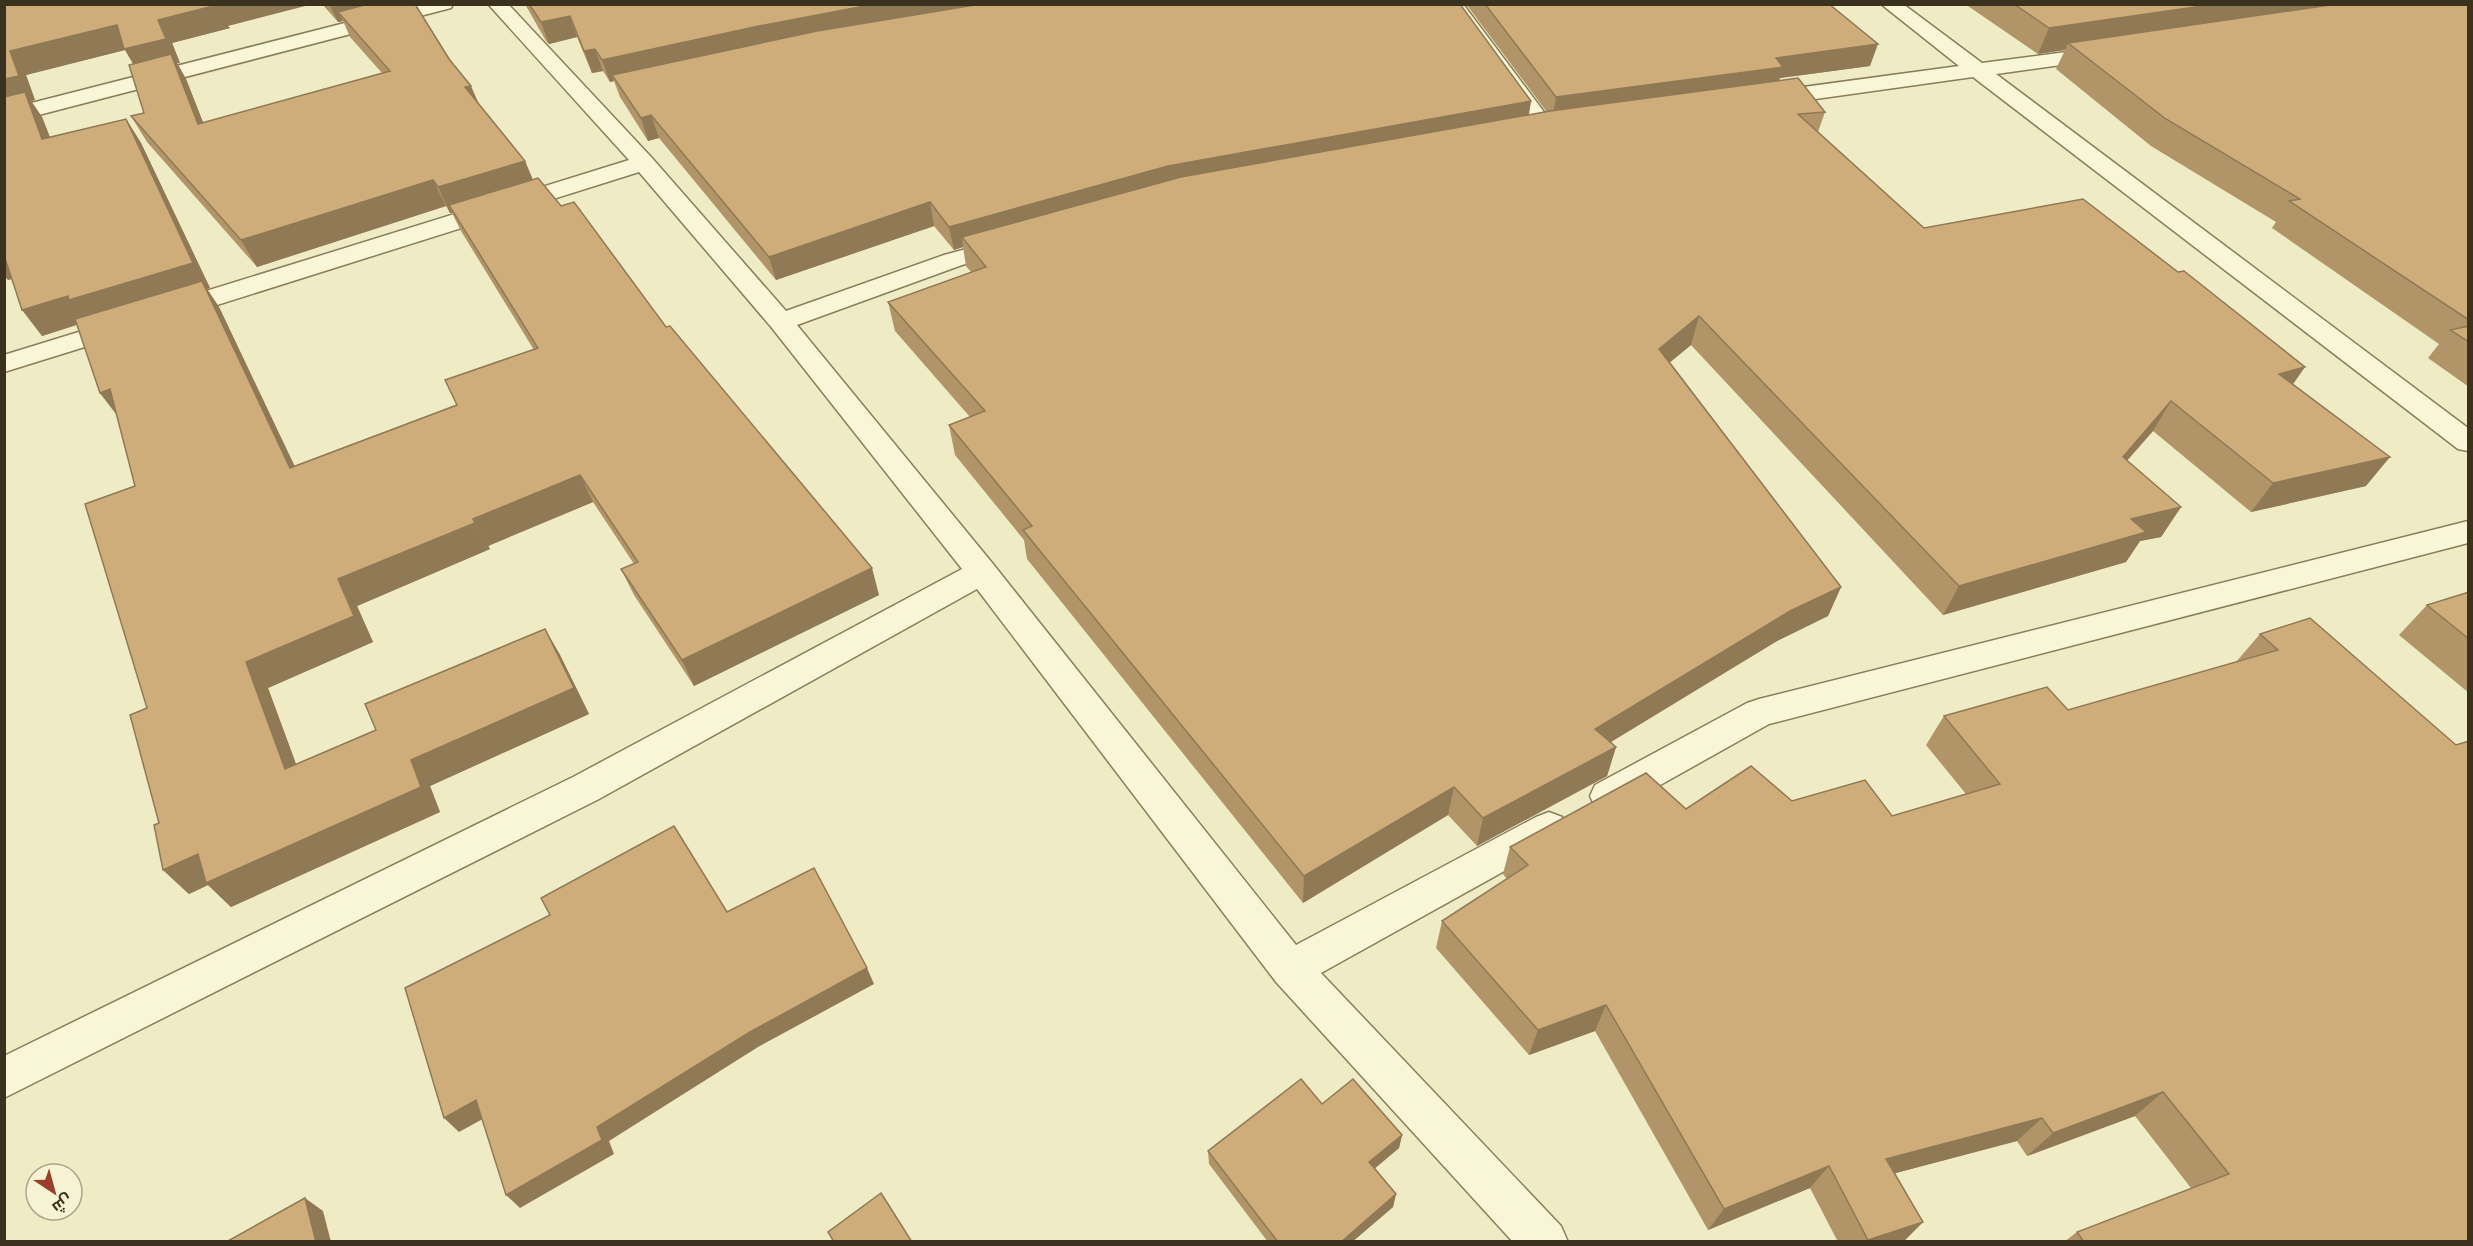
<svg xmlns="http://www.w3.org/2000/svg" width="2473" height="1246" font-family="Georgia,Cairo,serif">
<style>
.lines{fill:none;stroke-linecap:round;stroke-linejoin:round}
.minor-casing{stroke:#8a7d5a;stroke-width:3}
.minor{fill:#f9f6d8;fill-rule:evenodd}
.wall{fill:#b19569;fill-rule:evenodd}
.shaded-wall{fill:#907955}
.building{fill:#cead7a;stroke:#907955;stroke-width:1.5}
</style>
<rect width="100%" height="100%" fill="#efebc5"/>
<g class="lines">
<g class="minor-casing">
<g id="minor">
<polygon points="419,4 453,4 451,8 4,124 4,110"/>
<polygon points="488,4 508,4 652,158 786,311 944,255 1007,238 1016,240 1019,245 1016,250 962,265 797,325 993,564 1296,945 1536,817 1549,812 1562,817 1568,828 1562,839 1321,973 1561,1226 1568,1242 1513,1242 1276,982 977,589 599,799 4,1098 4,1056 573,777 962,569 772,328 639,172 179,317 170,319 161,317 157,311 161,305 629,160"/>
<polygon points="1444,4 1463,4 1553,124 1556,129 1553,134 1537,134"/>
<polygon points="1881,4 1903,4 1982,63 2105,47 2112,49 2115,53 2112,57 2105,59 1996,74 2468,428 2468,451 2458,449 1973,77 1766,106 1758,104 1755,99 1758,94 1766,92 1959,66"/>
<polygon points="124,318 133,320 137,326 133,332 4,372 4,355"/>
<polygon points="2468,521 2468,543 1769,724 1621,807 1608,811 1595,807 1590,796 1595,785 1747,703 1759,699"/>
</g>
</g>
<use href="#minor" class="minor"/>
</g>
<g class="wall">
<path d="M4,4L228,26L230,28L172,43L180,63H177L186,79L203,123L382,73L350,37L343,21L338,22L322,4H415L478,103L525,161L532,179L561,206L666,327L879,595L694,686L634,595L621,569L634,564L593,502L488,546L490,549L357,606L373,642L268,688L296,764L376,730L545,629L560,655L589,714L430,786L440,812L231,907L208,885L189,894L163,870L159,823L147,708L135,486L116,414L100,393L77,325L42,336L12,279L8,280L4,275ZM125,50L133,64L144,113L131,116L147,142L257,267L446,206L450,213H452L461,231L534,350L457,405L294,466L219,307L207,289L210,288L141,143L126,119L50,137L42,117L31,101L35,100L26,75Z"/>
<polygon points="525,4 1460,4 1531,101 1529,115 1546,111 1466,4 1829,4 1870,66 1780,78 1779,80 1825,112 1818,132 1924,228 2293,384 2366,486 2251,512 2153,431 2127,460 2181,507 2161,537 2140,541 2126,562 1943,615 1691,345 1670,362 1841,587 1828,616 1777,641 1611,742 1616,747 1607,776 1477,846 1448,815 1303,903 1027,559 1024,540 955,455 949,425 970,417 895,331 888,302 971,272 966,266 963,247 954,250 934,226 776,280 659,138 648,141 620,97 614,81 610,82 603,71 592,73 577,37 549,44 546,41"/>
<polygon points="1965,4 2469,4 2469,387 2428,358 2439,344 2272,228 2276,222 2151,146 2056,69 2065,50 2038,54"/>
<polygon points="2469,592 2469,693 2399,635 2427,605"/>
<polygon points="2310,618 2469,1242 2064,1242 2077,1232 2191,1188 2135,1116 2027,1156 2017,1141 1895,1173 1923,1222 1903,1242 1838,1242 1810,1188 1708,1230 1595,1031 1529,1055 1436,948 1442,921 1507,879 1503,874 1510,847 1686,809 1792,801 1892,816 1966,794 1926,745 1944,716 2068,710 2236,662 2260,634"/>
<polygon points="1322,1104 1402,1135 1399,1148 1375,1168 1396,1194 1393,1207 1352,1242 1268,1242 1209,1164 1208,1151"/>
</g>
<g class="shaded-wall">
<polygon points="216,4 313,4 228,26 230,28 172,43 180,63 177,63 186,79 214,150 139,73 125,50 26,75 35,100 31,101 42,117 60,164 4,108 4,79 10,51 117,25 158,20"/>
<polygon points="329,4 408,4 338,12 343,21 338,22"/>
<polygon points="875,4 1019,4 612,75 614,81 610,82 602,60 759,26"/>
<polygon points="2216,4 2381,4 2068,43 2065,50 2038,54 2049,28"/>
<polygon points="570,16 577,37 549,44 541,22"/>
<polygon points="1878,44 1870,66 1780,78 1777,89 1552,120 1556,97 1776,58"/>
<polygon points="595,49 603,71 592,73 584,51"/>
<polygon points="471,86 482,111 465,87"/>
<polygon points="1531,101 1527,123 962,237 963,247 954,250 949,227 1168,166"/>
<polygon points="651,115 659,138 648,141 641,118"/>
<polygon points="126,119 141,143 210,288 207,289 219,307 308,494 85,322 42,336 22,310"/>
<polygon points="525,161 536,187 449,205 452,213 450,213 438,187"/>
<polygon points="433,180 446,206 257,267 241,240"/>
<polygon points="930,202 934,226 776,280 769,257"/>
<polygon points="4,252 22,276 8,280 4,275"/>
<polygon points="1699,316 1691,345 1651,378 1659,349"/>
<polygon points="2305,367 2284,397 2279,374"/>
<polygon points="110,389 120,419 100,393"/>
<polygon points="2171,401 2153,431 2105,486 2123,457"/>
<polygon points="2390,457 2366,486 2251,512 2273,483"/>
<polygon points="580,475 593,502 488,546 473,519"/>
<polygon points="2181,507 2161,537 2140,541 2126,562 1943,615 1959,586 2131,519"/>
<polygon points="475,523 490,549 357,606 373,642 268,688 307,794 285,769 246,662 338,579"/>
<polygon points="872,568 879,595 694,686 682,660"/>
<polygon points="1841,587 1828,616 1777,641 1586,757 1595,729 1790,611"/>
<polygon points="545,629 560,655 589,714 430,786 440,812 231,907 208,885 189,894 163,870 411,760"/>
<polygon points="1616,747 1607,776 1477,846 1483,818"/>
<polygon points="1454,787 1448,815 1303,903 1304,876"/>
<polygon points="867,968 874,984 758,1047 609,1141 614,1154 520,1208 506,1195 597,1127 750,1032"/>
<polygon points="1606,1005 1595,1031 1529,1055 1538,1030"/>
<polygon points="2163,1092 2135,1116 2027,1156 2053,1133"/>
<polygon points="476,1100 490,1115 459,1132 444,1118"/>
<polygon points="2042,1118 2017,1141 1866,1181 1886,1159"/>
<polygon points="1402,1135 1399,1148 1367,1175 1369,1162"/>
<polygon points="1829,1166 1810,1188 1708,1230 1724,1209"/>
<polygon points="1396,1194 1393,1207 1352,1242 1341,1242"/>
<polygon points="305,1198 323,1211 331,1242 316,1242"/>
<polygon points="1923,1222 1903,1242 1866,1242 1868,1240"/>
</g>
<g class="building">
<polygon points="4,4 217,4 217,5 158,20 166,39 124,49 117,25 10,51 19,76 4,79"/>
<polygon points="368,4 415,4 449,59 471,86 465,87 525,161 438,187 433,180 241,240 131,116 144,113 129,65 171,54 198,124 390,71 338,12"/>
<polygon points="529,4 875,4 759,26 602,60 595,49 584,51 570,16 541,22"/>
<polygon points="981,4 1460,4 1531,101 1168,166 949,227 930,202 769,257 651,115 641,118 612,75 817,31"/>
<polygon points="1485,4 1829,4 1878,44 1776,58 1783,67 1556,97"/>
<polygon points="2014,4 2216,4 2049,28"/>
<polygon points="2337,4 2469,4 2469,320 2289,201 2300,199 2166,119 2068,43"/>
<polygon points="1798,78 1825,112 1798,114 1924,228 2083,199 2178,272 2184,271 2305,367 2279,374 2390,457 2273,483 2171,401 2123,457 2181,507 2131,519 2146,532 1959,586 1699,316 1659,349 1841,587 1790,611 1595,729 1616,747 1483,818 1454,787 1304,876 1023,530 1032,526 949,425 985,411 888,302 986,267 962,237 1181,177 1550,111"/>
<polygon points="25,92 42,139 126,119 193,263 69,300 68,296 22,310 4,255 4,97"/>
<polygon points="538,178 561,206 574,202 666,327 670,326 872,568 682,660 621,569 638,562 580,475 473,519 475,523 338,579 354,616 246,662 285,769 376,730 365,704 545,629 574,688 411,760 421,787 206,883 198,854 163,870 154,825 159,823 130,715 147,708 85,504 135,486 110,389 100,393 75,319 202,281 290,468 457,405 445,380 538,348 449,205"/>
<polygon points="2469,326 2469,342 2450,330"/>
<polygon points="2469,592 2469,639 2427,605"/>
<polygon points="2310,618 2456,745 2469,741 2469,1242 2084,1242 2077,1232 2229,1174 2163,1092 2053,1133 2042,1118 1886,1159 1923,1222 1868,1240 1829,1166 1724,1209 1606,1005 1538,1030 1442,921 1528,865 1510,847 1646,773 1686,809 1751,766 1792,801 1865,780 1892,816 2000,784 1944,716 2047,687 2068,710 2278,650 2260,634"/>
<polygon points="674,826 727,912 814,868 867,968 750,1032 597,1127 602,1140 506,1195 476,1100 444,1118 405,988 550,915 541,898"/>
<polygon points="1301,1079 1322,1104 1353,1079 1402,1135 1369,1162 1396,1194 1341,1242 1278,1242 1208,1151"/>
<polygon points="881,1193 912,1242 834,1242 828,1232"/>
<polygon points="305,1198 316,1242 226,1242"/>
</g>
<rect width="2473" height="1246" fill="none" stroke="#3a311e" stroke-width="12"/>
<g transform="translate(54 1192) rotate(144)"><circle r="28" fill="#f6f3d4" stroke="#aba58b" stroke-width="1.5"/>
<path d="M0-4.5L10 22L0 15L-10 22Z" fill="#9a3f29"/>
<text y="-9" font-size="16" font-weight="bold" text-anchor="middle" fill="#3a311e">ش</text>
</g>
</svg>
